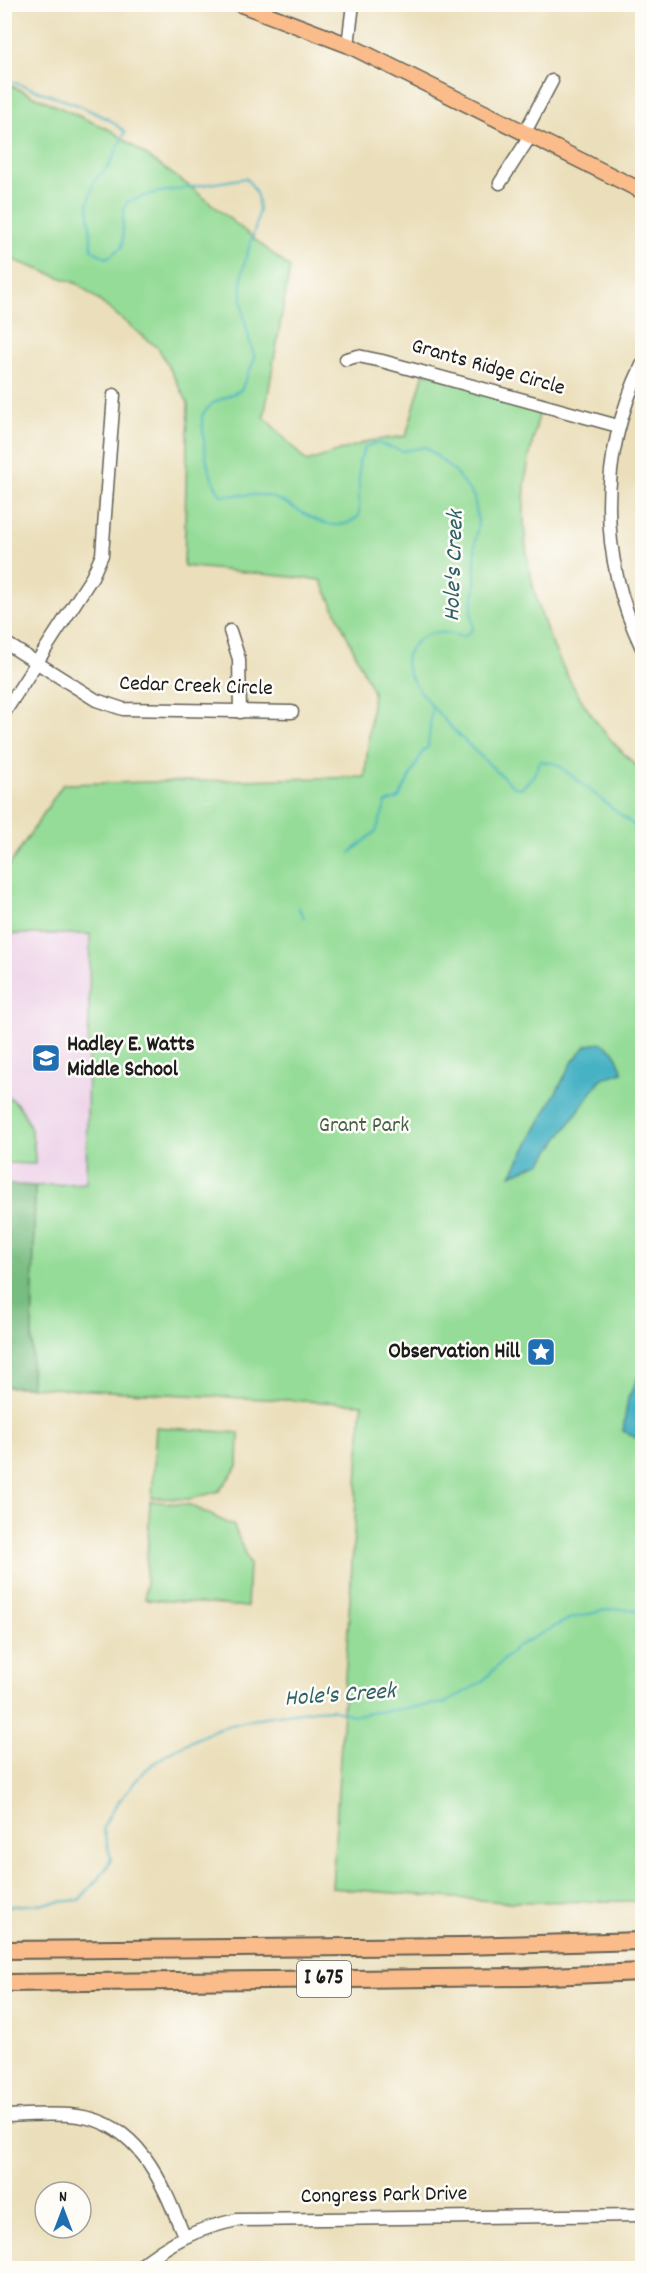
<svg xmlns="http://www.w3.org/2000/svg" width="647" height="2273" font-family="Dekko,sans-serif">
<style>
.built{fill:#edd1e9}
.green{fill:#94dc97;stroke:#587c5a;stroke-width:1.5}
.forest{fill:#77bc80;stroke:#4a6c4e;stroke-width:1.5}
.water{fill:#46b2c4;stroke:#316770;stroke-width:1.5}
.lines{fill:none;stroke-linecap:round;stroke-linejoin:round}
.stream{stroke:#46b2c4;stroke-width:2}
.minor-casing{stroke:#646054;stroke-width:15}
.major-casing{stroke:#646054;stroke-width:18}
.highway-casing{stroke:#646054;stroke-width:20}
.minor{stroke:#fff;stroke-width:12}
.major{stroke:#f9bc8a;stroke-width:15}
.highway{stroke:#f9bc8a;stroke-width:16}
.labels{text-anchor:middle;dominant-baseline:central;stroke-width:5;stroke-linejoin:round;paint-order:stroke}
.shield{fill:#fdfcf7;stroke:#605f5e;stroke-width:1.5}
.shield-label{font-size:21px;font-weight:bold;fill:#1c1c1c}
.street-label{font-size:22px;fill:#1c1c1c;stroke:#fdfcf7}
.poi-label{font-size:22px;font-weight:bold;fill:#1c1c1c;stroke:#fdfcf7;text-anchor:start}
.park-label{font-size:22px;fill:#465f47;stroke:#fdfcf7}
.water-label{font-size:24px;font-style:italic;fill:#2f6068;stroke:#fdfcf7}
</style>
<rect width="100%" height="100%" fill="#fdfcf7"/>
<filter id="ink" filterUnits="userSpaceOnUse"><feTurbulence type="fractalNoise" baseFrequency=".0167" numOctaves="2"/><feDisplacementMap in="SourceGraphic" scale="12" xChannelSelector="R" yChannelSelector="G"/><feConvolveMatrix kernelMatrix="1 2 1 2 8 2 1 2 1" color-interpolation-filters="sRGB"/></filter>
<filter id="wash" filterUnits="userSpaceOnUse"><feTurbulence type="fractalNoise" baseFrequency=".008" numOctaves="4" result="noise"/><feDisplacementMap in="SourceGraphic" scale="24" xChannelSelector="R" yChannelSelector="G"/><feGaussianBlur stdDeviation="1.35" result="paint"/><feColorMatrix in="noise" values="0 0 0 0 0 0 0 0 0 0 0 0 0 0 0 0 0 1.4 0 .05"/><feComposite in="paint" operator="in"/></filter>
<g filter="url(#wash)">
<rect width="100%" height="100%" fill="#ebdfbb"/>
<polygon class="built" points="90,933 86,1183 35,1186 31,1387 5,1387 5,934"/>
<g class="green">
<path d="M5,83L112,131L192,188L290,268L264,417L307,462L369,441L406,436L424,372L541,405C536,429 529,453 526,477C515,567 549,662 605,733C616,747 630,759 642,772V1901L504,1902L332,1888L362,1404L31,1387L35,1186L86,1183L90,934H5V872L63,784L365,777L373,692L321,580L184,566L188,403L159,349L78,284L5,257Z"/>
<path d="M5,1095C29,1107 35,1139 35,1164L5,1163Z"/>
<polygon points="156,1427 239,1433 238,1466 219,1491 190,1499 152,1498"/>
<polygon points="150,1501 190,1505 234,1526 249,1564 247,1607 145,1599"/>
</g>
<polygon class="forest" points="4,1184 35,1186 31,1387 5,1387"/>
<g class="water">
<polygon points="602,1043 614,1051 623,1072 601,1079 542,1162 511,1175 573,1061 587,1045"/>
<polygon points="642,1370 642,1441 623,1431 628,1398"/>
</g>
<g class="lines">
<g class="stream">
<path d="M4,79L78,105L110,120L125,132L109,166L94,181L88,204L92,250L107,258L122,247C125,227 119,223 127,202L154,193L246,178C276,209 244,242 242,277C240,306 246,331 255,358L241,390L213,403L202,415C204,444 204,470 221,495C236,496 253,493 268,496C297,502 328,543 359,516V462L365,447L376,443L403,451L426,447L455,472L474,497L478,521L475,545V585L471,613L473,629L463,637C446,632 430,628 416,642C411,648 406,653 406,662C406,691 491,766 514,787L522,788L534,775L540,761L557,764L642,832"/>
<polyline points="350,853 376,831 386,803 399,798 423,751 428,747 432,705"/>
<polyline points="298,907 304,917"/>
<polyline points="4,1907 79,1900 104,1872 111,1859 103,1828 111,1812 128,1790 144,1771 171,1751 219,1728 264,1717 315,1710 332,1709 354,1715 445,1703 482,1682 516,1647 569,1619 610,1609 642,1610"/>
</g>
</g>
</g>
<g filter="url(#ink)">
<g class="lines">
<g class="minor-casing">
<g id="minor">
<polyline points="348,45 353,4"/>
<polyline points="525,132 552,81"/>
<polyline points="500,183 531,135"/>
<polyline points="346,359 358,356 382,361 618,426"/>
<path d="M642,365C598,457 598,555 642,648"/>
<polyline points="230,631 239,659 240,712"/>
<polyline points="4,642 96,700 123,709 292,712"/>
<polyline points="4,713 92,577 102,555 114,395"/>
<path d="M4,2116C29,2115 54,2113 78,2116C141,2124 163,2185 184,2236"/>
<path d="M138,2268C169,2242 198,2228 237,2220L642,2215"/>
</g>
</g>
<g class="major-casing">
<polyline id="major" points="240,4 348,45 642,191"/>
</g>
<g class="highway-casing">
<g id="highway">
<polyline points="4,1950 462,1946 642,1941"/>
<polyline points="4,1983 526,1977 642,1972"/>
</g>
</g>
<use href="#minor" class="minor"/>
<use href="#major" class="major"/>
<use href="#highway" class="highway"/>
</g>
</g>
<defs>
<g id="school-square" transform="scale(1.5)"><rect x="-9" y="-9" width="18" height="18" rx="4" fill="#1f6fb2" stroke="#fdfcf7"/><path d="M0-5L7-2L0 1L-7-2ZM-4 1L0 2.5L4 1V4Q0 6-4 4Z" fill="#fff"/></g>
<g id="sight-square" transform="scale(1.5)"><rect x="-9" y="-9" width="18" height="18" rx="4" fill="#1f6fb2" stroke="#fdfcf7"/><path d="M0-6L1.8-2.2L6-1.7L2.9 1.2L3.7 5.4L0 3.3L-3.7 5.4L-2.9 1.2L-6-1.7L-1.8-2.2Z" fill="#fff"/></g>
</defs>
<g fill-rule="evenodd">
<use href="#school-square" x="46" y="1058"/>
<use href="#sight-square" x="541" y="1352"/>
</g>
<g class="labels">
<rect class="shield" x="297" y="1961" width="54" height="36" rx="4.5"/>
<g class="shield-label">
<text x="324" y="1979">I 675</text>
</g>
<g class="street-label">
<text transform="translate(488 368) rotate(16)">Grants Ridge Circle</text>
<text transform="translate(196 687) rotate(2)">Cedar Creek Circle</text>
<text transform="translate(384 2196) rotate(-1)">Congress Park Drive</text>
</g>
<g class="poi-label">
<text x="67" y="1045">Hadley E. Watts<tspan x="67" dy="25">Middle School</tspan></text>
<text x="520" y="1352" text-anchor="end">Observation Hill</text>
</g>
<g class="park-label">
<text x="364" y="1126">Grant Park</text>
</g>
<g class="water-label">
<text transform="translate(455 566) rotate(-88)">Hole's Creek</text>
<text transform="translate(340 1696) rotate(-4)">Hole's Creek</text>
</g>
</g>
<rect width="647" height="2273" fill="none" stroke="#fdfcf7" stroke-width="24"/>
<g transform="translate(63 2210)"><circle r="28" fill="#fdfcf7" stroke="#a3a29f" stroke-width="1.5"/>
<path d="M0-4.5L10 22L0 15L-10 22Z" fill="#1f6fb2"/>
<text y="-9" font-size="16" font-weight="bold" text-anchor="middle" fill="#1c1c1c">N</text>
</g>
</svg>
